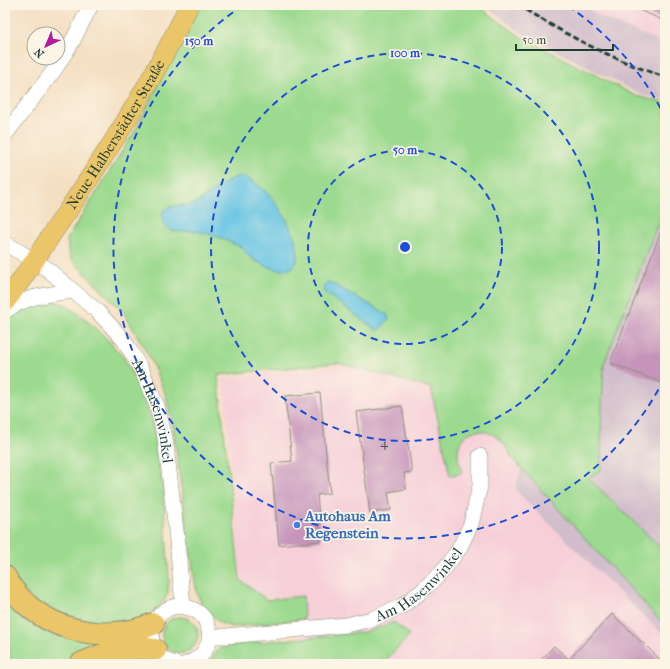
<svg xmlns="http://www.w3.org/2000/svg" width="670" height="669" font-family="'IM FELL French Canon',serif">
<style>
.built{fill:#f6cfd9}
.industrial{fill:#d1bdcb}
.green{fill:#9cda8f;stroke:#5e8c62}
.water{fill:#66c4e4;stroke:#42808c}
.building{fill:#c694bb}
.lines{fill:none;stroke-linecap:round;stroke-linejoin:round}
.minor-casing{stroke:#8a8e7b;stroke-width:16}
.major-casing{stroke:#8a8e7b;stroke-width:20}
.highway-casing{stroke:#8a8e7b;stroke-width:24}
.minor{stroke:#fff;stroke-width:15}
.major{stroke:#ebc669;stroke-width:19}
.highway{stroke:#ebc669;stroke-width:22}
.rail{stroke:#1f3d34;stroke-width:3;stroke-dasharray:6 3;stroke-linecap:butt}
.ring{fill:none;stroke:#1d4ed8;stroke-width:2;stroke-dasharray:7 5}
.shop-dot{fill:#3f7fe0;stroke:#fcf5e5;stroke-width:1.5}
.labels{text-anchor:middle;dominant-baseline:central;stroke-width:3.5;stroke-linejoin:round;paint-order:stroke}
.number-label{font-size:13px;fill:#495356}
.street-label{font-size:15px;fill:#1f3d34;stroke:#fcf5e5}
.shop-label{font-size:15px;font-weight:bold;fill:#366cbe;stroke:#fcf5e5;text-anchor:start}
.centre{fill:#1d4ed8;stroke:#fcf5e5;stroke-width:2}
.ring-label{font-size:12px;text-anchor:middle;font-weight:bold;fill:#1d4ed8;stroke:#fcf5e5;stroke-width:3.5;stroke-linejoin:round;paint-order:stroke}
</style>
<rect width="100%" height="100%" fill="#fcf5e5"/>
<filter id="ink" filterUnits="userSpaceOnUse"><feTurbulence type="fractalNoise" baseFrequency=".025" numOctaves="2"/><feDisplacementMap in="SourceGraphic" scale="8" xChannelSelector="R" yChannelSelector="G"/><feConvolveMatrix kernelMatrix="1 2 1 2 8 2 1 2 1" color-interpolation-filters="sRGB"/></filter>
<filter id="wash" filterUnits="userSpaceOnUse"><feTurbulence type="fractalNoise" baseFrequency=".012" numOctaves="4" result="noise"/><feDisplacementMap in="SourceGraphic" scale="16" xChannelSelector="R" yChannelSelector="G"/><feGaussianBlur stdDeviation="0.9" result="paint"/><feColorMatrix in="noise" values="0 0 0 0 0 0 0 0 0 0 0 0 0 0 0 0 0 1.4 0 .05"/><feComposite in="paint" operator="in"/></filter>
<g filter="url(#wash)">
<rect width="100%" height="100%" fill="#f4dfc2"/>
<g class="built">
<polygon points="583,5 665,5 665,44 601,17"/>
<polygon points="341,365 382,373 535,420 515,490 665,637 665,664 256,664 302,647 297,596 267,598 241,580 223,378"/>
</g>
<g class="industrial">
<polygon points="483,5 583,5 601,17 665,44 665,100 641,95 523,34"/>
<polygon points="653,218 665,218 665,637 515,490 535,420"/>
</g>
<g class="green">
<path d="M197,5H477L521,37L636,96L665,103V225H657L604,364L601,432V470L588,478L665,552L664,625L511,457C508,450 504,442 497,437C479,425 457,431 458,455C458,461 461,468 462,473L450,476L431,388L338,363L218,375L240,580L267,600L303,596L304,619L232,627L220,623L203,606L197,594L188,537L173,426L165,393L149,356L124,313L71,259L68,249L67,239L136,129Z"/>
<path d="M53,301L66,305L85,319L104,336L123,357L135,379L151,418L163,488L169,579L168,593L164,601L146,619L123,626L50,615L11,579L5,566V323C22,309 30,302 53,301Z"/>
<polygon points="5,590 100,639 102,648 78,657 66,664 11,664 5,619"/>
<circle cx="180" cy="635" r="18"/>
<polygon points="394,622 410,635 382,664 207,664 220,648 242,644 365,632"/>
</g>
<g class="water">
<path d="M241,176C282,186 331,292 266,266C257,262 247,257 243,248C227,241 209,232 192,231C184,231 174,234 167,228C161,223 162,218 163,211C172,203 183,207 195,204L233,178Z"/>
<polygon points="328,282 331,283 387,314 389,319 378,331 324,292 323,289 325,284"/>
</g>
<g id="blocks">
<g class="building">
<polygon points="628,5 665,5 665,7 660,19"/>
<polygon points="664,223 665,223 665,384 610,363"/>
<polygon points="320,393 330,493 317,495 321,541 279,545 271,463 292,461 285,396"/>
<polygon points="402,406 412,472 404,473 406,489 388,492 391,510 370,513 356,412"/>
<polygon points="612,614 665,664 537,664 554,646 569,659"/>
</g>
</g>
</g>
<g filter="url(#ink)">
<use href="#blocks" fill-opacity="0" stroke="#8a8e7b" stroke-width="1"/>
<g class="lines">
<g class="minor-casing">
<g id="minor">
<polyline points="5,135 55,69 72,42 91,5"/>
<path id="s1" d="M5,243L46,268L97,311L124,340L141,369L157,406L165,438L176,530L183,606"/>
<path d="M5,311C29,295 46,295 73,291"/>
<path id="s2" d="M209,636H227L346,625L372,619L402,606L422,591L441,573L459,549L471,524L480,486V456"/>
<path d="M176,664C134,654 151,596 189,608C197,610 204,616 207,624C215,642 203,659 186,664"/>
</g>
</g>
<g class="major-casing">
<g id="major">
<path id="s3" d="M5,302C25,277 42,248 60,222C107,153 154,80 189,5"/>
</g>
</g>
<g class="highway-casing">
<g id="highway">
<path d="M5,577C32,629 103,646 153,624"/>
<path d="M81,664C105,653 129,645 155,650"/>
</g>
</g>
<use href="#minor" class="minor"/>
<use href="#major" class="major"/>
<use href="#highway" class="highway"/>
<path class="rail" d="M518,5C564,34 613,60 665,77"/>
</g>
</g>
<g class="ring">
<circle cx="405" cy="247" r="97"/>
<circle cx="405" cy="247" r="194"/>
<path d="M664 379A291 291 0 1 1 242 6M568 6A291 291 0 0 1 664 115"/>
</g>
<circle class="shop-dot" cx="297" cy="525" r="4"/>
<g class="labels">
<g class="number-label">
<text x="384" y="442">4</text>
</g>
<g class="street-label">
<text stroke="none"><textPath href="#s3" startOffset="201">Neue Halberstädter Straße</textPath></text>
<text stroke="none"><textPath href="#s1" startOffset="232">Am Hasenwinkel</textPath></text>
<text stroke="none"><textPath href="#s2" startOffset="223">Am Hasenwinkel</textPath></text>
</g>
<g class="shop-label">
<text x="305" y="516">Autohaus Am<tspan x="305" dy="17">Regenstein</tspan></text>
</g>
</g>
<circle cx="405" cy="247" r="6" class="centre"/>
<g class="ring-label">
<text x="199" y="45">150 m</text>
<text x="405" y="57">100 m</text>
<text x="405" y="154">50 m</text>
</g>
<rect width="670" height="669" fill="none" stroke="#fcf5e5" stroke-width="20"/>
<g transform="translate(46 46) rotate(224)"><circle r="19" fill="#fcf5e5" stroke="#a4ab9e"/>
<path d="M0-3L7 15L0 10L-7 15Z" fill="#b5179e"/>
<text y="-6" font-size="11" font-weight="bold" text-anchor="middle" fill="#1f3d34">N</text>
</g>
<path d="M516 44v6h97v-6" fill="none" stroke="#1f3d34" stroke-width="2"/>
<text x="522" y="44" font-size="12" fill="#1f3d34" stroke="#fcf5e5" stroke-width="3" paint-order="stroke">50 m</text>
</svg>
